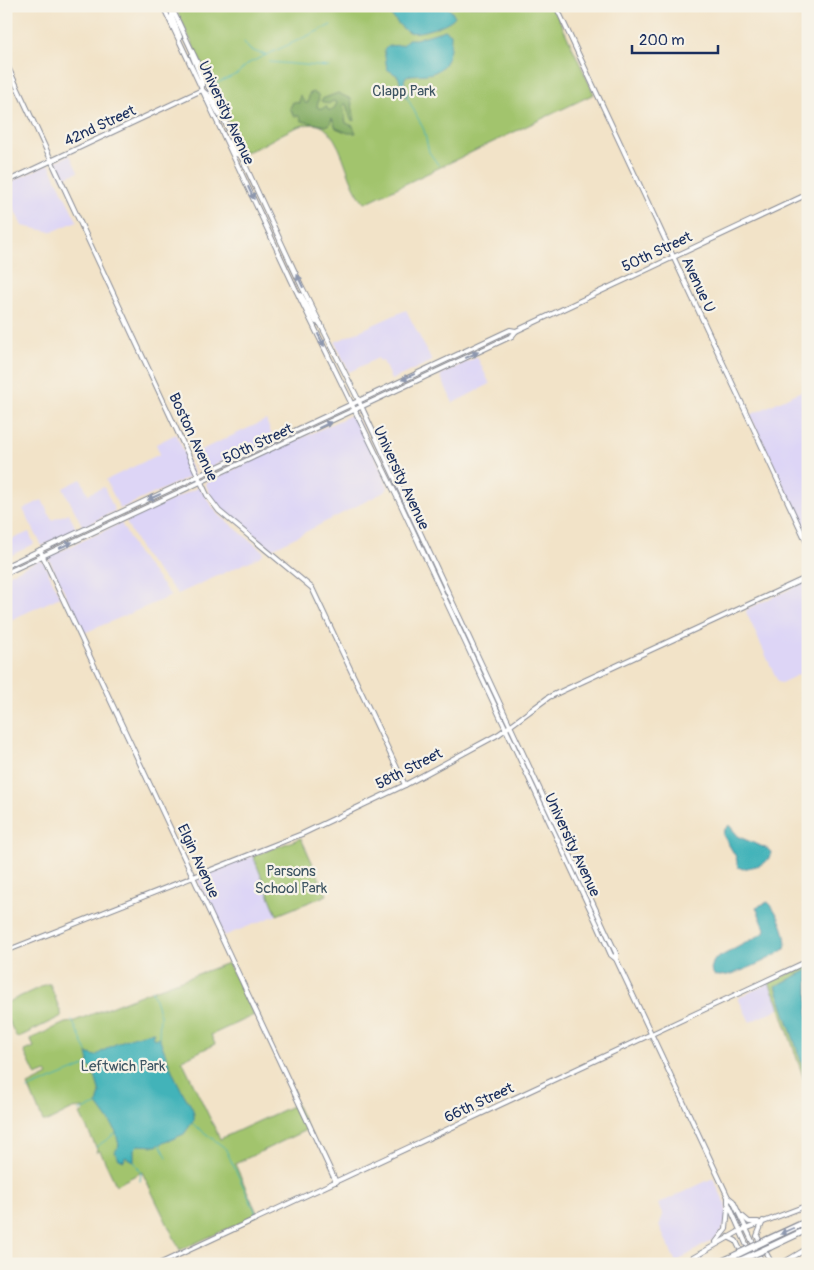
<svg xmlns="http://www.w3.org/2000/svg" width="814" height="1270" font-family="Pangolin,sans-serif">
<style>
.built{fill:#ddd5f6}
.green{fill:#a2c46d;stroke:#5e7a66}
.forest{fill:#81aa60;stroke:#4e6c5f}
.water{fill:#43b3b9;stroke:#2f718c}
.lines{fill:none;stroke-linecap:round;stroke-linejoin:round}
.stream{stroke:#43b3b9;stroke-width:1}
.tertiary-casing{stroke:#868993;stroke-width:6}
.secondary-casing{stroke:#868993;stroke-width:6}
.motorway-casing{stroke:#868993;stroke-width:8}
.tertiary{stroke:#fff;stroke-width:4}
.secondary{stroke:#fff;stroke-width:4}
.motorway{stroke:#fff;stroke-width:5.5}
.motorway-bridge-casing{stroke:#868993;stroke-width:8;stroke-linecap:butt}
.motorway-bridge{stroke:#fff;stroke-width:5.5}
.oneway{fill:#8d97ae}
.labels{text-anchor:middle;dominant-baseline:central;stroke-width:4.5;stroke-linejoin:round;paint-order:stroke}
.park-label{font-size:15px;fill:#3d5462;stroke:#f7f3e8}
.street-label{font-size:15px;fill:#1b2f5e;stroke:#f7f3e8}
</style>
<rect width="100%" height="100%" fill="#f7f3e8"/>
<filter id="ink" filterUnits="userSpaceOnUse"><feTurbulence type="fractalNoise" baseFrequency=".02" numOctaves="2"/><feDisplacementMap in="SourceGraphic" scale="10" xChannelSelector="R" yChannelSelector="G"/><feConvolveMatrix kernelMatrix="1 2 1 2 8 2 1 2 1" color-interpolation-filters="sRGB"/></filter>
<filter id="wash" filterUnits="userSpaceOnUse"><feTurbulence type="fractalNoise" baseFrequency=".0096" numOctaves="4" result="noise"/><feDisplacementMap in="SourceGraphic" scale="20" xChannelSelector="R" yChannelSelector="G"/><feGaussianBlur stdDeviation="1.12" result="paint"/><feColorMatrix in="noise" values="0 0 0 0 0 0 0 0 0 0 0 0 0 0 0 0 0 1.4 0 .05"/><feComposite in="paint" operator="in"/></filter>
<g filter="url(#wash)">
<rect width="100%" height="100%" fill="#f2e3c8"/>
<g class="built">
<polygon points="70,155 78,172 61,179 54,162"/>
<polygon points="49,164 77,221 52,232 22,226 6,191 6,184"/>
<polygon points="406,310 432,361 391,380 383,361 380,362 378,358 349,372 335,342"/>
<polygon points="477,357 490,384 453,403 440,375"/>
<polygon points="808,388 808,537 750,415"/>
<polygon points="353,414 356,417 380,467 388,487 386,491 272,549 219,507 212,498 206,485 207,482"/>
<polygon points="266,420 273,438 200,472 198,471 190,455"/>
<polygon points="176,434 194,475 120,509 106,480 160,454 156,444"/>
<polygon points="81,479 88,494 104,487 115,511 83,527 63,488"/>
<polygon points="199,487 217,513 264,552 261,556 178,594 144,556 126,522"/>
<polygon points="42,500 52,520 69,513 76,529 42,546 23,509"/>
<polygon points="121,523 137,553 171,596 84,633 48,557"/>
<polygon points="29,532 34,544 6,558 6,542"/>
<polygon points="39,560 44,563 60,597 6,622 6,576"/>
<polygon points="808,581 808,670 781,683 778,682 746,612 747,609"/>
<polygon points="253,856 277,915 224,936 198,881 199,877"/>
<polygon points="769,983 780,1008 750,1022 738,998"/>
<polygon points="713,1178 725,1203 727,1213 725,1225 717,1237 676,1262 659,1226 663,1215 658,1204"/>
</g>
<g class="green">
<path d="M181,6H553L594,94L365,203C347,185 346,150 328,131C306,108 266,150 243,152L176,9Z"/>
<polygon points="301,838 327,895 277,915 253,856"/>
<polygon points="228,963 254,1015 211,1035 215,1044 182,1060 220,1139 296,1104 308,1129 235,1164 258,1215 180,1250 142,1172 116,1185 100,1151 96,1152 97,1149 80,1114 84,1112 83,1108 73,1109 47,1122 43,1121 28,1085 48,1075 46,1072 36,1076 24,1051 34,1047 30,1039 65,1023 72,1022 151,991 153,992 154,990"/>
<polygon points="808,965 808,1091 777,1000 769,983"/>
<polygon points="47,984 50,984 62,1016 17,1038 8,1020 6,1020 6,1003"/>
</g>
<polygon class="forest" points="313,92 319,96 317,107 322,109 326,106 328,110 333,110 337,103 333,101 328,104 321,101 322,99 338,93 351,99 355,121 351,120 346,104 343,105 346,123 353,126 356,133 348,133 336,128 332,118 330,124 326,126 302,121 299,116 294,116 290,108 293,102 299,103 300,95 305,103 308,103 309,94"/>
<g class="water">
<path d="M384,6H447L455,16C451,24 418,35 409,32C400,29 390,13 384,6Z"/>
<path d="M445,30L451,34C451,50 448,72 427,74C420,75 413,74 406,76L404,81L408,93L406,98L398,76L387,69L384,50L388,46L403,45L408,39H416Z"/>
<path d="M729,825L739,837L768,849L771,852C769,866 754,866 743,869L738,867L736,857L723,835L724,830Z"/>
<path d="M768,902C777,910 789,937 785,949C773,958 726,981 714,975L711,969L714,960L764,933L765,929L756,907Z"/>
<polygon points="808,970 808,1082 776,986"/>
<path d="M154,1032L152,1036L154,1039L159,1037C167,1058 174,1078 186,1098C191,1105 195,1111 194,1120L184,1134L156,1146L138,1145L134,1149V1161L125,1157L124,1161L119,1159L115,1152L119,1145L115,1129L97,1104L100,1093L93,1069L87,1066L89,1061L87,1053L95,1056C113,1044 132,1035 154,1032Z"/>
</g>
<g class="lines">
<g class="stream">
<polyline points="244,42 250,50 266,55"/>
<polyline points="269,62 329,67"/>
<polyline points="213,85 237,74 249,63 331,25"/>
<polyline points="407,97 424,130 429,152 439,166"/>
<polyline points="152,990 160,1015 159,1037"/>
<polyline points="72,1020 87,1052"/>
<polyline points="28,1089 87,1065"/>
<polyline points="79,1111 97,1105"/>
<polyline points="193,1124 225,1148 257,1215"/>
<polyline points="160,1144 167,1157"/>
<polyline points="96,1147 115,1134"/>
<polyline points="134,1161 141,1173 140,1181"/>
</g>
</g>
</g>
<g filter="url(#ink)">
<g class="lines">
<g class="tertiary-casing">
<g id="tertiary">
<polyline points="556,6 808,545"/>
<polyline points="6,63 207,495 219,511 312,588 405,785"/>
<polyline points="6,182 202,90"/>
<polyline points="40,550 336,1182"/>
<polyline points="6,951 302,834 405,785 499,734 549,697 808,577"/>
<polyline points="159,1264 808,961"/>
</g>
</g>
<g class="secondary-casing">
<g id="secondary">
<polyline points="163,6 295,288 401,505 598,926 611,955 616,959"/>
<polyline points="168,6 172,8 172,17 180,37"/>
<polyline points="171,6 301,285 357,397 616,953 616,959 728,1197 728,1203 755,1264"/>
<polyline points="192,55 202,80 202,90 209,96 220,116"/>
<polyline points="229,142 236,154 242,156"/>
<polyline points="301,295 316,322 321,324"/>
<polyline points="6,566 510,330 516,331"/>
<polyline points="6,573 512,336 516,331 808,194"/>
<polyline points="728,1197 733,1201 763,1264"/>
<polyline points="742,1216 749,1222 758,1222"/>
<polyline points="763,1221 757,1236 772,1264"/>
<polyline points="728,1237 736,1241 747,1264"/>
<polyline points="716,1242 726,1229 728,1208"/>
<polyline points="682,1264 740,1231 808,1205"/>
<polyline points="781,1264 808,1248"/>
</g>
</g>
<g class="motorway-casing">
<g id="motorway">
<polyline points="767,1240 808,1221"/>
<polyline points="770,1247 808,1229"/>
<polyline points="717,1264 736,1255"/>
</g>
</g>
<use href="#tertiary" class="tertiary"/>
<use href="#secondary" class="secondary"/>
<use href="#motorway" class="motorway"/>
<g class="motorway-bridge-casing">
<g id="motorway-bridge">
<polyline points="736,1255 767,1240"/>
<polyline points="739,1261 770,1247"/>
</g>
</g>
<use href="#motorway-bridge" class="motorway-bridge"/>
</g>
<defs><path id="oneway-solid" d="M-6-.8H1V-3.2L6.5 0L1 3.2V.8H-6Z" transform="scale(1.25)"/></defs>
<g class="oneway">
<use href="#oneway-solid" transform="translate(251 193) rotate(65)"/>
<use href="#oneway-solid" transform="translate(300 281) rotate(-115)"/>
<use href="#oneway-solid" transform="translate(321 340) rotate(63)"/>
<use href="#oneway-solid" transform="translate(472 355) rotate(-25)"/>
<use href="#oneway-solid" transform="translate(408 377) rotate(155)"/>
<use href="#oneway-solid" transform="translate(325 425) rotate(-25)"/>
<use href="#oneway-solid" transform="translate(154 497) rotate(155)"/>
<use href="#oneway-solid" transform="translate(66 545) rotate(-25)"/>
<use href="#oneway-solid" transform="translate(787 1231) rotate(155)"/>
</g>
</g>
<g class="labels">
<g class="park-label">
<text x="404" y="91">Clapp Park</text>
<text x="291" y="871">Parsons<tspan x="291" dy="17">School Park</tspan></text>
<text x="123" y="1066">Leftwich Park</text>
</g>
<g class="street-label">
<text transform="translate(226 113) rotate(65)">University Avenue</text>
<text transform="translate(100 126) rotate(-25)">42nd Street</text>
<text transform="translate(657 252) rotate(-25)">50th Street</text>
<text transform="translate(698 285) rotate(65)">Avenue U</text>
<text transform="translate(193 437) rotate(65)">Boston Avenue</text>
<text transform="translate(258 444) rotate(-25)">50th Street</text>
<text transform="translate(401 478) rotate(65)">University Avenue</text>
<text transform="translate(409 769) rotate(-27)">58th Street</text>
<text transform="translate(572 845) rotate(65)">University Avenue</text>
<text transform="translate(198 861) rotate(65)">Elgin Avenue</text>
<text transform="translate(479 1103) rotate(-25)">66th Street</text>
</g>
</g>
<rect width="814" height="1270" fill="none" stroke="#f7f3e8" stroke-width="25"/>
<path d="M632 45v8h86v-8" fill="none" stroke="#1b2f5e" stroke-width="2.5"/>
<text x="639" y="45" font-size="15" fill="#1b2f5e" stroke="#f7f3e8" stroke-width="4" paint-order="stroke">200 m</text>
</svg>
